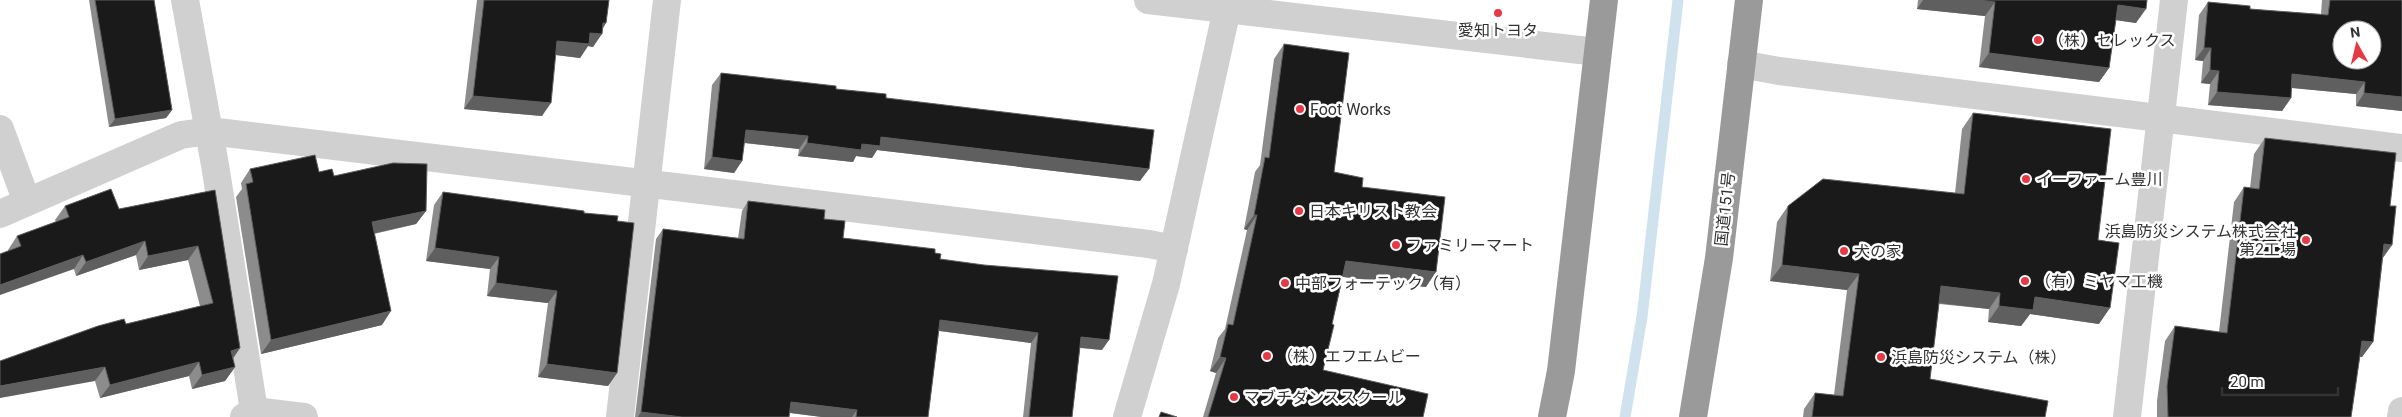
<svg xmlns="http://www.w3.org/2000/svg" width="2402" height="417" font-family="Roboto,'Noto Sans JP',sans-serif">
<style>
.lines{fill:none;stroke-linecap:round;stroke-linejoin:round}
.stream{stroke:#cfe2ee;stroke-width:11}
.street{stroke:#d0d0d0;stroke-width:28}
.highway{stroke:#9a9a9a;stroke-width:28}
.wall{fill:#8c8c8c}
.shaded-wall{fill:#5f5f5f}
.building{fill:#1a1a1a;stroke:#5f5f5f;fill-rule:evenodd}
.poi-dot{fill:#e63946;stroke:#fff;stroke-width:2}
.labels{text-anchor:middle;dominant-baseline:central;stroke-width:5;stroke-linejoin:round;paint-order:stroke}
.poi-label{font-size:16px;fill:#333;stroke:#fff;text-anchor:start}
.street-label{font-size:16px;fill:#333;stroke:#fff}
</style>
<rect width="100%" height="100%" fill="#fff"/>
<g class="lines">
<polyline class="stream" points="1625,417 1642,317 1678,0"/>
<g class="street">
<polyline points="185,0 215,165 255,417"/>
<polyline points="1148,0 1597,52"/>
<polyline points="1741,64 1779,71 2402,148"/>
<polyline points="0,129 27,202"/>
<polyline points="0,214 181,135 209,131 1149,244 1174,249"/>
<polyline points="244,417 254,411 304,417"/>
<polyline points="620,417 667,0"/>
<polyline points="1127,417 1166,284 1229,0"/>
<polyline points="2127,417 2174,0"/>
<polyline points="2401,417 2402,411"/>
</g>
<g class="highway">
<polyline points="1552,417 1561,371 1604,0"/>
<polyline points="1693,417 1719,258 1749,0"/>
</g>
</g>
<g class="wall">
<polygon points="89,0 154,0 172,110 166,118 109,127"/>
<polygon points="477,0 609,0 606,23 593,47 588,46 580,58 556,55 542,116 464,109"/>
<polygon points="1918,0 2147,0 2136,23 2116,20 2109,68 2099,82 1979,67 1985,16 1917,9"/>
<polygon points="2322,0 2402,0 2402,111 2356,106 2356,94 2291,88 2291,98 2282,111 2208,105 2210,84 2201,83 2203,61 2195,60 2199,15 2208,2 2250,9 2321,14"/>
<polygon points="1284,44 1334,172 1362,187 1426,287 1343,277 1332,324 1323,370 1423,417 1203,417 1216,373 1210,371 1218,338 1225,329 1247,230 1244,229 1255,172 1260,165 1274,59"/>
<polygon points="721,73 886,98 1140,181 877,150 872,158 856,156 853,162 798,156 799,149 744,143 742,161 734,173 704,169 712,85"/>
<polygon points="1973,113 2098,240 2099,324 2030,314 2021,326 1988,322 1989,309 1939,304 1930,379 2045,417 1803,417 1804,409 1815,393 1834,395 1847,290 1770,281 1777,222 1788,206 1955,193 1962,129"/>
<polygon points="2265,138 2390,206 2392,245 2383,258 2373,342 2362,357 2360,357 2351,417 2157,417 2157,401 2165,341 2175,326 2219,332 2234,202 2244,187 2250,188 2254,154"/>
<polygon points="250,169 319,172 334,176 426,211 416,224 374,234 382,325 261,354 236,197 242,189 241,183"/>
<polygon points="215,190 240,348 233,359 235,367 225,381 192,389 189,376 100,398 95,381 126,324 200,306 188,260 139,270 136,255 76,276 74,269 8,251 8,250 17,236 56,222 55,220 65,206 119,209"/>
<polygon points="443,192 584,213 617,221 617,373 608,386 538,377 548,303 487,296 490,269 426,261 434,205"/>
<polygon points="748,201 824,219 843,238 935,253 940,259 1102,350 1080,348 1072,417 1023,417 1031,343 939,331 928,417 822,417 789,413 789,417 635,417 656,239 663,229 738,238 742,211"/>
</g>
<g class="shaded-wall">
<polygon points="1923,0 1978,0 1995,2 1985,16 1917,9"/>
<polygon points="2118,5 2146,9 2136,23 2108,19"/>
<polygon points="603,23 606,23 599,33 602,34 593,47 588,46 580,58 548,54 557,41 590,33"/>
<polygon points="2204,48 2211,48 2203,61 2195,60"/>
<polygon points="1989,53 2109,68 2099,82 1979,67"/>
<polygon points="2210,70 2219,71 2210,84 2201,83"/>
<polygon points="2292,74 2365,82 2356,94 2283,87"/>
<polygon points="2217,92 2291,98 2282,111 2208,105"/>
<polygon points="2364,93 2402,97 2402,111 2356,106"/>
<polygon points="473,96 551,103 542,116 464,109"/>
<polygon points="172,110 166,118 109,127 115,119"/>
<polygon points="746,130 808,136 799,149 737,142"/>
<polygon points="881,137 1149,169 1140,181 877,150 872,158 856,156 853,162 798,156 807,143 862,144"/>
<polygon points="712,157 742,161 734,173 704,169"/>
<polygon points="426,211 416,224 362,236 372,222"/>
<polygon points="1254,215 1257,215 1247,230 1244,229"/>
<polygon points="145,241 136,255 76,276 86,262"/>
<polygon points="2384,244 2392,245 2381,260"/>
<polygon points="198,246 188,260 139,270 148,256"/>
<polygon points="435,248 499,257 490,269 426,261"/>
<polygon points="83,255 74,269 0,295 0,285"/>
<polygon points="1346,261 1436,272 1426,287 1336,276"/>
<polygon points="1782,265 1859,274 1847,290 1770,281"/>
<polygon points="496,283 557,291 548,303 487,296"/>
<polygon points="1941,286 2000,293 1989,309 1930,302"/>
<polygon points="2035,297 2110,308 2099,324 2030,314 2021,326 1988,322 1999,306"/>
<polygon points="391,311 382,325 261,354 271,340"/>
<polygon points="940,320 1038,333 1031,343 933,330"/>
<polygon points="1081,337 1109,340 1102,350 1074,347"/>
<polygon points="2362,341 2373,342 2362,357 2352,356"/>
<polygon points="240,348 230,362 231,351"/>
<polygon points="1220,357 1226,358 1216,373 1210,371"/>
<polygon points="199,362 189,376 100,398 110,385"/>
<polygon points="547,364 617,373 608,386 538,377"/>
<polygon points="105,367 95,381 0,398 0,386"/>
<polygon points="235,367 225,381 192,389 202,375"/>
<polygon points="791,402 857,410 852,417 822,417 784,412"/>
<polygon points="641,412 682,417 638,417"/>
</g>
<g class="building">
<polygon points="95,0 154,0 172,110 115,119"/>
<polygon points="484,0 609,0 606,23 603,23 602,34 590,33 589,44 557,41 551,103 473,96"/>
<polygon points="1978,0 2147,0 2146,9 2118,5 2109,68 1989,53 1995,2"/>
<path d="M2330,0H2402V97L2364,93L2365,82L2292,74L2291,98L2217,92L2219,71L2210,70L2211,48H2204L2208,2L2250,6V9L2328,15ZM2342,30H2372V60H2342Z"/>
<polygon points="1284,44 1349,53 1334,172 1363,178 1362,187 1445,197 1436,272 1346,261 1332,324 1334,325 1323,370 1428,394 1423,417 1208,417 1226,358 1220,357 1228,324 1233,325 1257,215 1254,215 1265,157 1269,158"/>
<polygon points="721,73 836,86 836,89 886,94 886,98 1154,130 1149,169 881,137 880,146 862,144 861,150 807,143 808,136 746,130 742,161 712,157"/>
<polygon points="1973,113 2111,129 2098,240 2119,243 2110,308 2035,297 2033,310 1999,306 2000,293 1941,286 1930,379 2048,401 2045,417 1812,417 1815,393 1843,396 1859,274 1782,265 1788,206 1823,179 1964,194"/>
<polygon points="2265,138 2396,153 2390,206 2396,206 2392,245 2384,244 2373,342 2362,341 2351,417 2168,417 2167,386 2175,326 2227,333 2244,187 2259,189"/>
<polygon points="315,155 319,172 332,169 334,176 393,163 427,164 426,211 372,222 391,311 271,340 246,184 253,182 250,169"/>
<polygon points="111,189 119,209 215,190 240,348 231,351 235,367 202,375 199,362 110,385 105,367 0,386 0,361 98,326 124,319 126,324 213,303 198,246 148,256 145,241 86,262 83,255 0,285 0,254 21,246 17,236 69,217 65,206"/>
<polygon points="443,192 584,211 584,213 618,216 617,221 634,223 617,373 547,364 557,291 496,283 499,257 435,248"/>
<polygon points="748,201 825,210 824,219 845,221 843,238 935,249 935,253 941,254 940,259 984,265 1118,276 1109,340 1081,337 1072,417 1029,417 1038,333 940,320 928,417 856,417 857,410 791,402 789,417 682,417 641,412 663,229 744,239"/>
<polygon points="1161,412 1177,417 1159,417"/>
</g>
<g class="poi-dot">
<circle cx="1498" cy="13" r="5"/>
<circle cx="2038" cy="40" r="5"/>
<circle cx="1300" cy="109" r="5"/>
<circle cx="2026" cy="179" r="5"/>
<circle cx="1299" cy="211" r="5"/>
<circle cx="2306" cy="240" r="5"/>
<circle cx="1396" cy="245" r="5"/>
<circle cx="1844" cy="251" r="5"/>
<circle cx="2025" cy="281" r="5"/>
<circle cx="1285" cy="283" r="5"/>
<circle cx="1267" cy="356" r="5"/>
<circle cx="1881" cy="357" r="5"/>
<circle cx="1234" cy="397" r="5"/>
</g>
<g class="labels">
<g class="poi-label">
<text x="1498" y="30" text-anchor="middle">愛知トヨタ</text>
<text x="2048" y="40">（株）セレックス</text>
<text x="1310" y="109">Foot Works</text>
<text x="2036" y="179">イーファーム豊川</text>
<text x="1309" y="211">日本キリスト教会</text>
<text x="2296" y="231" text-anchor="end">浜島防災システム株式会社<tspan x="2296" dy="18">第2工場</tspan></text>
<text x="1406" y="245">ファミリーマート</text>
<text x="1854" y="251">犬の家</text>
<text x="2035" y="281">（有）ミヤマ工機</text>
<text x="1295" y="283">中部フォーテック（有）</text>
<text x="1277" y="356">（株）エフエムビー</text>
<text x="1891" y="357">浜島防災システム（株）</text>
<text x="1244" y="397">マブチダンススクール</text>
</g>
<g class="street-label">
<text transform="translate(1725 209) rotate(-84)">国道151号</text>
</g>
</g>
<g transform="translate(2357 45) rotate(352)"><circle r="24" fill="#ffffff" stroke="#adadad"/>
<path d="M0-4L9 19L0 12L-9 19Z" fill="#e63946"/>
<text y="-8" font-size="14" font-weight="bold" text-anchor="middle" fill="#333333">N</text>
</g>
<path d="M2222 387v8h116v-8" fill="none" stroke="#333333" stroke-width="2.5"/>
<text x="2230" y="387" font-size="15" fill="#333333" stroke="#ffffff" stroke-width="4" paint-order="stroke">20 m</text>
</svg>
